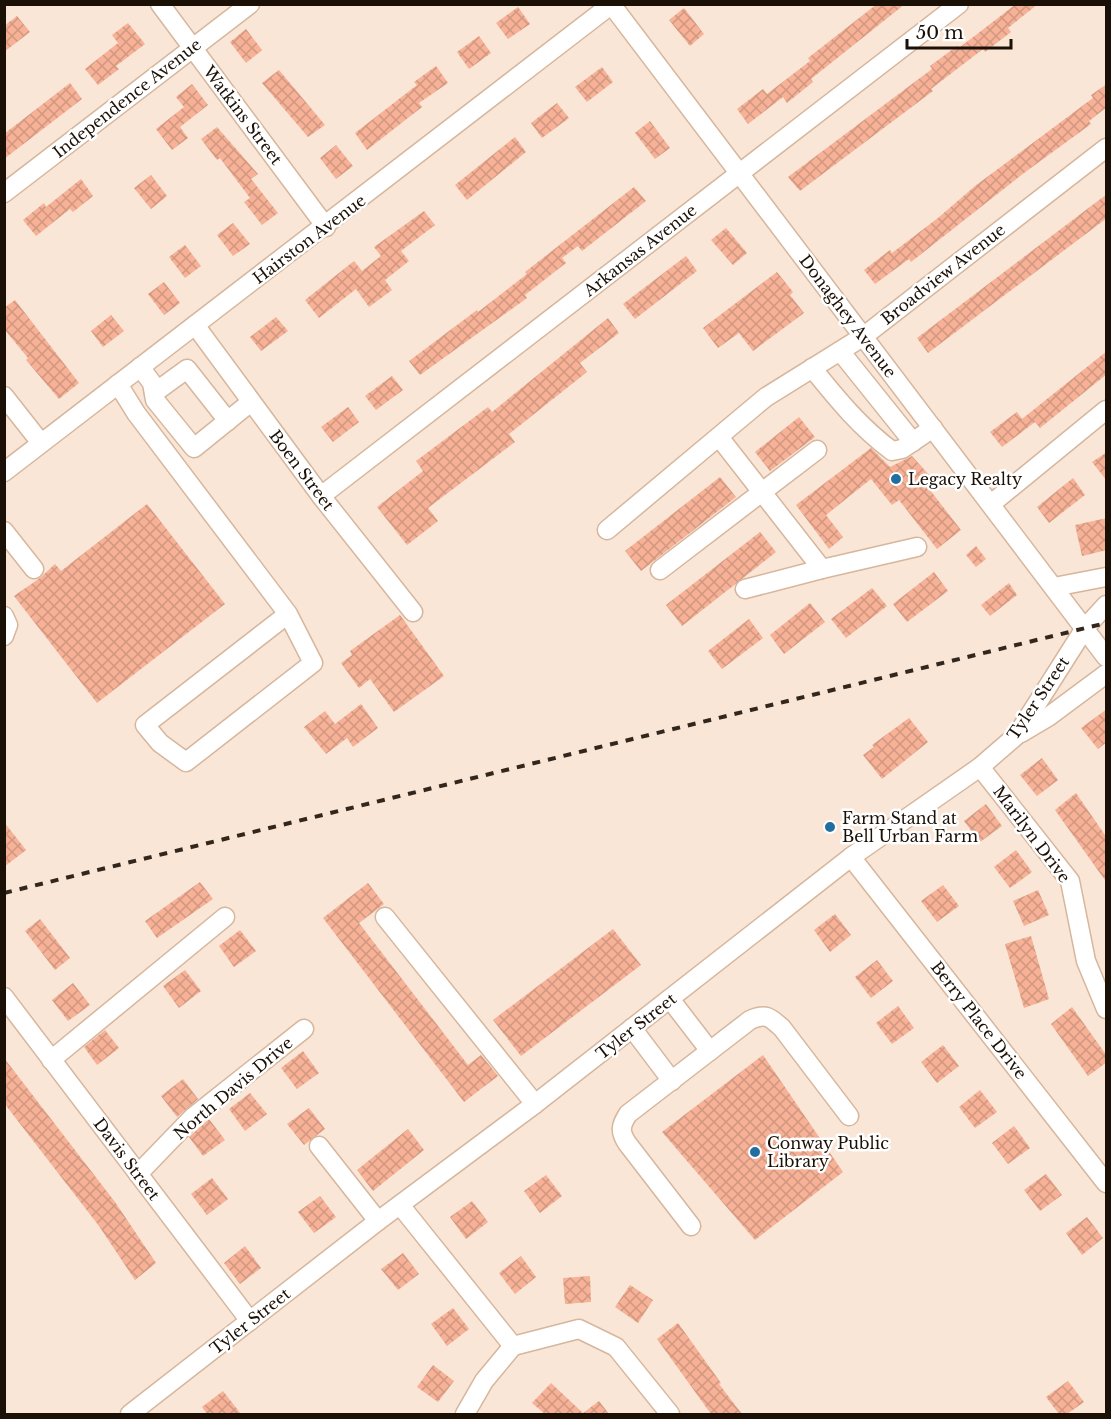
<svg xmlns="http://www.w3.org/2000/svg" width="1111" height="1419" font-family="'Libre Baskerville',serif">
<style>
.building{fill:url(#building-cross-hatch)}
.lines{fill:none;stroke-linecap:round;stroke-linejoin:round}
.minor-casing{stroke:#d6b69c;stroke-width:21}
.minor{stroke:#fff;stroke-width:18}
.rail{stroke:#33271d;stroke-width:4;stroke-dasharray:8 8;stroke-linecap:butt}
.poi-dot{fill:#216fa1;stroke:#fff;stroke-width:2}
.labels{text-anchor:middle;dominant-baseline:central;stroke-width:5;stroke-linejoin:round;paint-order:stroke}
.street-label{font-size:16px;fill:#1b1006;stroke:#fff}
.poi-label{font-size:16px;fill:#1b1006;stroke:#fff;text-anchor:start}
</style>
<defs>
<pattern id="building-cross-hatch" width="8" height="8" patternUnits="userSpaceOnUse" patternTransform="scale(1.5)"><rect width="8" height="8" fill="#f6b196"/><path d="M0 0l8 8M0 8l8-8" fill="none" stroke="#d29780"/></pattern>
</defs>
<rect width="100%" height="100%" fill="#fae6d6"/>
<g class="building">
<polygon points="877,4 905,4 811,79 813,82 787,103 783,97 748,124 737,109 763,89 767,94 810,61 808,58"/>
<polygon points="1016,4 1038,4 1008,28 1011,32 985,52 983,49 931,89 933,91 800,191 788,177 932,69 930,66 957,46 959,48"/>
<polygon points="518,7 530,24 508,39 496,23"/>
<polygon points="684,8 704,34 690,46 669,20"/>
<polygon points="17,16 30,32 4,52 4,26"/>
<polygon points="128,23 145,44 116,66 119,69 98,85 85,69 118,43 112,35"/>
<polygon points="246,29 262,50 246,63 230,42"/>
<polygon points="479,36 491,53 469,69 457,52"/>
<polygon points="436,66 448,83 419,103 422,107 367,150 355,133 417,85 414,82"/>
<polygon points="602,67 613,82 587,102 575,87"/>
<polygon points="279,70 325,125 308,137 262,83"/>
<polygon points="70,83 82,99 4,159 4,134"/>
<polygon points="192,84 208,105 180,127 188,138 172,150 156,129 184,107 176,97"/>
<polygon points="1107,84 1107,107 1089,121 1091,124 1024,173 911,262 909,259 875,284 864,270 890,250 892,253 938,218 975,186 1093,98 1091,95"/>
<polygon points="557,103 569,118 542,138 531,123"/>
<polygon points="650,121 670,148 655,159 635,133"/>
<polygon points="217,127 258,174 251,179 278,213 262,225 244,202 250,198 220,158 217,160 201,139"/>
<polygon points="515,137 526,152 467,200 455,185"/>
<polygon points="336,145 353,166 336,179 320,158"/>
<polygon points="151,175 167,196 151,209 134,188"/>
<polygon points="81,179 93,196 73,212 70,209 36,236 23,220 44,203 46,207"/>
<polygon points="634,187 646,201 582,251 578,246 562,258 566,263 525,295 527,298 420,375 409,361 477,310 478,312 527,274 525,272"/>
<polygon points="1107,194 1107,218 928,353 917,338"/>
<polygon points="424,211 435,225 401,251 409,261 385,280 392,290 369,307 356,289 319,318 305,300 354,261 362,271 381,256 374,247"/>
<polygon points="233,223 250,244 233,256 217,235"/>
<polygon points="726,228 747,253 733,265 711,240"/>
<polygon points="185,245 201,266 185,278 169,257"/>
<polygon points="686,256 697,271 635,319 623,304"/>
<polygon points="777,272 793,292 790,295 804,313 753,351 739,333 718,348 703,328"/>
<polygon points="164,282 180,303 164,315 148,294"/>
<polygon points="15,300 79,383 59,399 26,360 28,358 4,329 4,308"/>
<polygon points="111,315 124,331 103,347 91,331"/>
<polygon points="276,317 288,331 261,351 250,337"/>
<polygon points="608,318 619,333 580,363 587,372 509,434 515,442 428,508 438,521 407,545 377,507 423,471 416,461 488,407 492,412"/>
<polygon points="1107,351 1107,374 1040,428 1035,422 1002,447 990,432 1017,412 1022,419"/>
<polygon points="392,376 403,390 376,410 365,396"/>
<polygon points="348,407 359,422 333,442 321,427"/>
<polygon points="799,417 815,437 770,471 755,452"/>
<polygon points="871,448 890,467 912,456 930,476 923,481 961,530 937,549 899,500 892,505 871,479 826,515 843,537 829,549 796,505"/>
<polygon points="1107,452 1107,481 1092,462"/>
<polygon points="720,477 736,497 641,571 625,551"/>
<polygon points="1073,478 1085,495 1049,523 1037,507"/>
<polygon points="147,504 225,604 97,703 14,596 40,578 55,564 61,571"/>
<polygon points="1107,518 1107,550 1082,556 1075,525"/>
<polygon points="760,532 776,552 682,626 666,605"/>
<polygon points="976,546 986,559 976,567 966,555"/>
<polygon points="934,572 948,591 907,622 893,604"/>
<polygon points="1009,583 1017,595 990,616 981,605"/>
<polygon points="872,588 887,606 846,638 831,619"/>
<polygon points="810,603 825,622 784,654 770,635"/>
<polygon points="400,615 444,676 394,712 370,679 359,688 341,663 352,655 350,651"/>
<polygon points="749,619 763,638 722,669 708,651"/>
<polygon points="361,704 378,728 353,747 347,738 326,754 304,727 325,711 335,724"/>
<polygon points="1107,709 1107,742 1098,749 1081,728"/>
<polygon points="909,718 928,742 882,779 863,755 874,747 872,745"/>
<polygon points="1042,758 1058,780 1037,796 1020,775"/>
<polygon points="1076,793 1107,838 1107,883 1055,810"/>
<polygon points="986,804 1002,826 980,842 964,821"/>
<polygon points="4,822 26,850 4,867"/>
<polygon points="1016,850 1032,872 1010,888 994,867"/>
<polygon points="200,882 213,899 157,938 145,921"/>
<polygon points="368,883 384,904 359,923 468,1065 481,1055 498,1076 464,1102 323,918"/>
<polygon points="943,885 959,906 937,922 921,901"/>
<polygon points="1038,890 1049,915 1024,926 1013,901"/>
<polygon points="835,914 851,935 830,952 814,930"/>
<polygon points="40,919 70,958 55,970 25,931"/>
<polygon points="613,929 641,965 521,1056 493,1020"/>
<polygon points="240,930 256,951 234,967 219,946"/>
<polygon points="1031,936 1049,999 1024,1008 1005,944"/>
<polygon points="877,960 893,981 871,998 855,977"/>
<polygon points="185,970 201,991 179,1008 163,986"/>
<polygon points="73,983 90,1005 68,1021 52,1000"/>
<polygon points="898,1006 914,1028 892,1044 876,1023"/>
<polygon points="1072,1007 1107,1056 1107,1062 1088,1076 1051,1024"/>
<polygon points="105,1030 119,1048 97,1065 84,1047"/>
<polygon points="943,1045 959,1066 937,1083 921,1062"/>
<polygon points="303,1051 319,1073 297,1089 281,1068"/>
<polygon points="763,1055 843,1172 755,1240 662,1132"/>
<polygon points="4,1058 115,1202 156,1263 135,1280 99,1226 4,1103"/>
<polygon points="183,1079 198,1099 177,1117 161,1096"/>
<polygon points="980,1090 997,1112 975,1128 959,1107"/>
<polygon points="250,1093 267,1114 245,1131 229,1109"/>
<polygon points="309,1108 325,1129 304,1145 287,1124"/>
<polygon points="209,1119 225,1140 203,1156 189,1137"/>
<polygon points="1014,1126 1030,1148 1008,1164 992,1143"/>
<polygon points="408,1129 424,1150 373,1191 357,1170"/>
<polygon points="1046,1174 1062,1195 1040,1211 1024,1190"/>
<polygon points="546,1175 562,1196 540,1213 524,1191"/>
<polygon points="212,1178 228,1199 207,1215 191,1194"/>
<polygon points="320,1196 336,1217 314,1233 298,1212"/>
<polygon points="472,1201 488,1222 466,1239 450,1217"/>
<polygon points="1087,1217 1103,1238 1082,1255 1066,1233"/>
<polygon points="245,1246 261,1268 240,1284 224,1263"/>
<polygon points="403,1253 419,1274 398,1290 381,1269"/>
<polygon points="521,1256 536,1277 515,1294 499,1273"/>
<polygon points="590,1276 591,1302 565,1304 563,1278"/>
<polygon points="630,1285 653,1300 638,1323 615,1307"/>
<polygon points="453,1308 469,1329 447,1346 431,1324"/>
<polygon points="678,1323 721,1383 719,1384 742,1414 711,1414 657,1339"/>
<polygon points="433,1365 454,1381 438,1402 417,1387"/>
<polygon points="1068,1381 1084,1402 1067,1414 1059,1414 1046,1397"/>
<polygon points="551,1383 583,1413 599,1401 609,1414 545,1414 532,1403"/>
<polygon points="223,1391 241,1414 207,1414 202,1407"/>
</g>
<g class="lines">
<g class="minor-casing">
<g id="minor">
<polyline points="160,4 326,227"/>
<polyline points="611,4 1106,657"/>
<polyline points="4,193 250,4"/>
<polyline points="195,325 321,496 413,612"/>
<polyline points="840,351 913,442"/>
<polyline points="140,367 152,383 155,400 194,448 251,402"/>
<path d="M812,368C838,400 859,426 892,451L902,449L933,428"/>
<polyline points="118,384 136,413 288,614 313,663 186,762 160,743 145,725 288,614"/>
<polyline points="154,393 187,369 228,421"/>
<polyline points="4,396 41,443"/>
<polyline points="719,437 822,569 917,547"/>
<polyline points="4,472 612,4"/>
<polyline points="321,496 959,4"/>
<polyline points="991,504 1106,410"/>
<polyline points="607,530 766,397 864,336 1106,148"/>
<polyline points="4,531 34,569"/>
<polyline points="660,570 817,450"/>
<polyline points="1054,587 1106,577"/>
<polyline points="745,589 822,569"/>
<polyline points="4,616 8,625 4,636"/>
<polyline points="1021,733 1048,717 1106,674"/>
<polyline points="980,767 1070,881 1086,961 1106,1009"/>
<polyline points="851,857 1106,1183"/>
<polyline points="385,917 535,1104"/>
<polyline points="4,997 250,1321"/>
<polyline points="670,999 710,1051"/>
<polyline points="632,1028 672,1081"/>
<polyline points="51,1060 225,917"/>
<polyline points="319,1146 378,1221"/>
<polyline points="138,1174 193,1117 304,1029"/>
<polyline points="400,1205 513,1346"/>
<path d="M691,1226L627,1143C619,1131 621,1125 628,1114L750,1020C766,1013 770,1017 782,1028L849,1116"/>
<polyline points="513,1346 579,1329 616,1347 670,1414"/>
<polyline points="130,1414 378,1221 535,1104 851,857 980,767 1017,735 1085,628 1106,605"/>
<polyline points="465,1414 484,1381 513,1346"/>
</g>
</g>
<use href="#minor" class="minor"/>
<polyline class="rail" points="4,893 1106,623"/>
</g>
<g class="poi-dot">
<circle cx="896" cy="479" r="6"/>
<circle cx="830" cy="827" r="6"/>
<circle cx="755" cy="1152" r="6"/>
</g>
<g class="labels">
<g class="street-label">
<text transform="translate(127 98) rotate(-38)">Independence Avenue</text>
<text transform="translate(243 115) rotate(53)">Watkins Street</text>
<text transform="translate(309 239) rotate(-37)">Hairston Avenue</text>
<text transform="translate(640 250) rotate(-38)">Arkansas Avenue</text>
<text transform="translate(943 274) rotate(-38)">Broadview Avenue</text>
<text transform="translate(848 316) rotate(53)">Donaghey Avenue</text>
<text transform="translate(302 470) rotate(53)">Boen Street</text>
<text transform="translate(1038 698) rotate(-56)">Tyler Street</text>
<text transform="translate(1032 834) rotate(53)">Marilyn Drive</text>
<text transform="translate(979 1020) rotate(52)">Berry Place Drive</text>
<text transform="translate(636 1026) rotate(-38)">Tyler Street</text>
<text transform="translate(233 1088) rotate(-40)">North Davis Drive</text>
<text transform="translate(127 1159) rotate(53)">Davis Street</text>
<text transform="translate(250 1321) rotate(-38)">Tyler Street</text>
</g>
<g class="poi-label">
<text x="908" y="479">Legacy Realty</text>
<text x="842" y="818">Farm Stand at<tspan x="842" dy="18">Bell Urban Farm</tspan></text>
<text x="767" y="1143">Conway Public<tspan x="767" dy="18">Library</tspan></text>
</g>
</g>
<rect width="1111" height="1419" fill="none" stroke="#1b1006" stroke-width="12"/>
<path d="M907 39v9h104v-9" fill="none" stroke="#1b1006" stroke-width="3"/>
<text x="916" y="39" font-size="18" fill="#1b1006" stroke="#ffffff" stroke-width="4.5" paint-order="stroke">50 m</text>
</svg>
